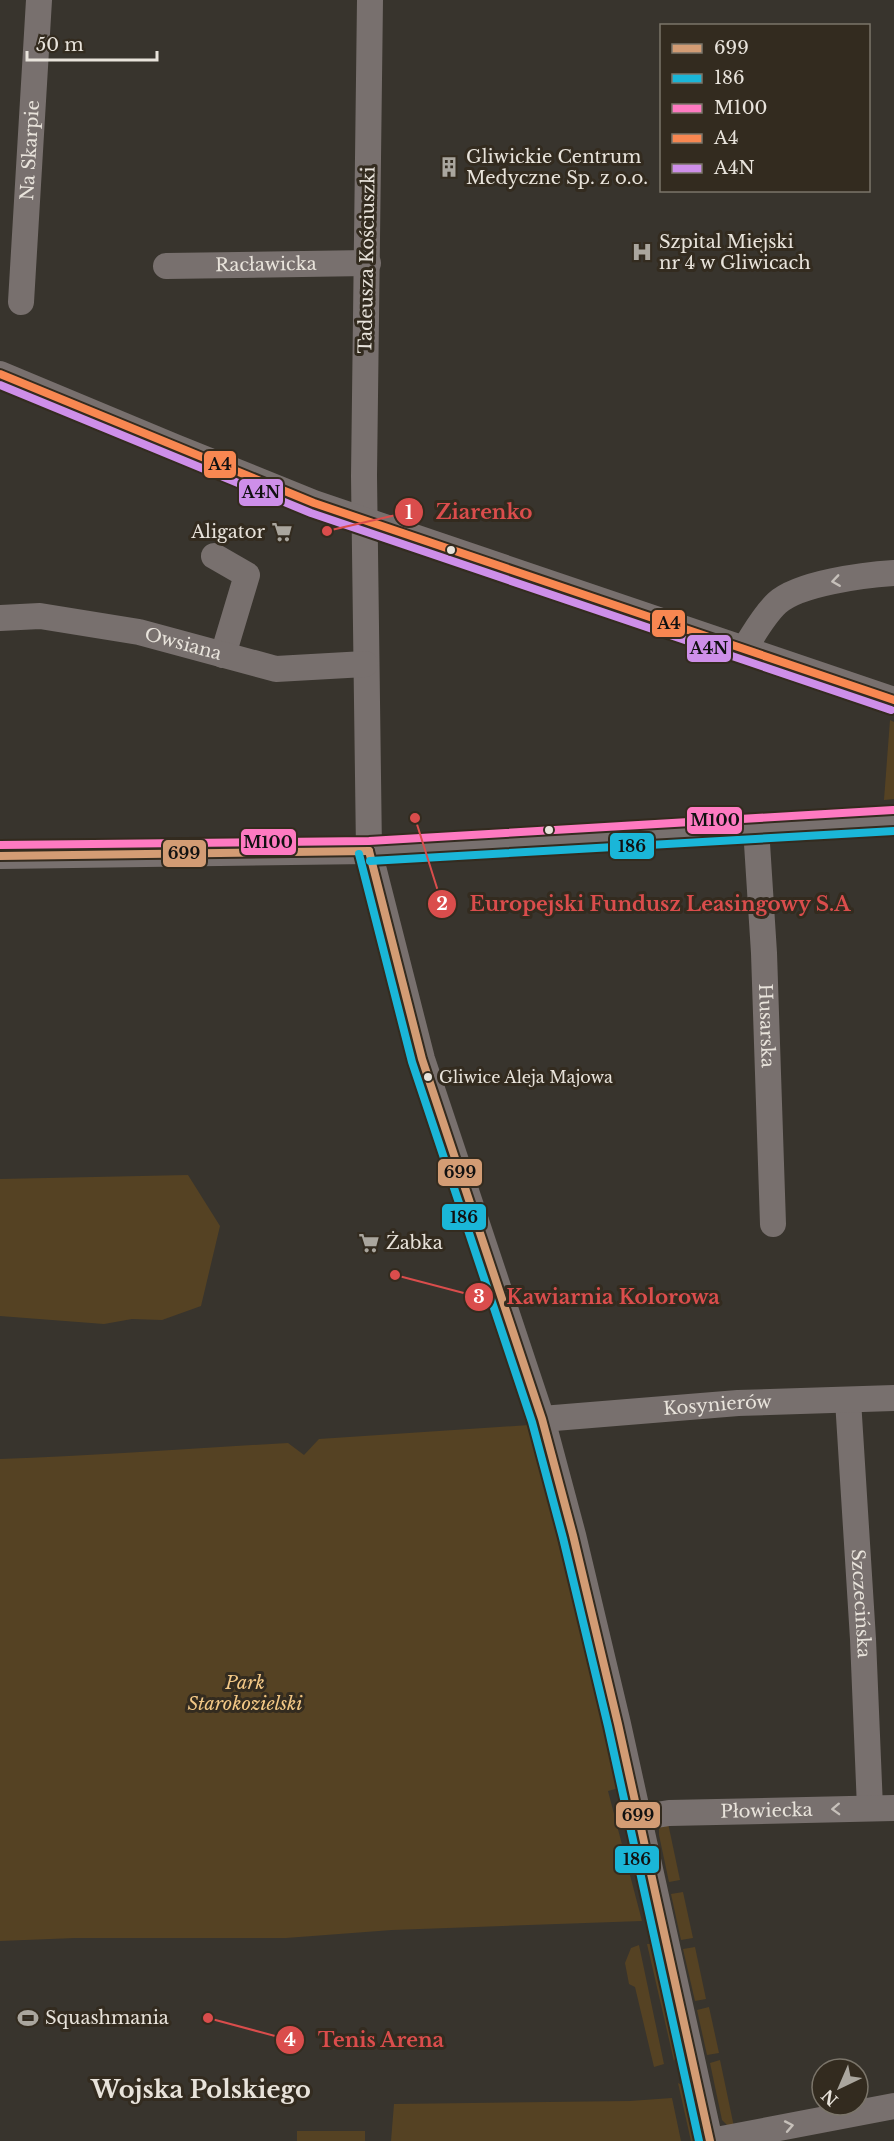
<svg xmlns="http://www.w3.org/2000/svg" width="894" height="2141" font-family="'Libre Baskerville',serif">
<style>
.green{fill:#554223}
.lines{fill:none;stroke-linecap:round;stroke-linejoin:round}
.minor{stroke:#78706e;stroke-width:26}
.bus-1-casing{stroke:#332b1f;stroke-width:12}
.bus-2-casing{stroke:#332b1f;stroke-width:12}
.bus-3-casing{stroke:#332b1f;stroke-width:12}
.bus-4-casing{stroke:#332b1f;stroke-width:12}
.bus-5-casing{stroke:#332b1f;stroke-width:12}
.bus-1{stroke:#d39c74;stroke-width:8}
.bus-2{stroke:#1ab6d8;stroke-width:8}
.bus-3{stroke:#fe7ac1;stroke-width:8}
.bus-4{stroke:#f88751;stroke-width:8}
.bus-5{stroke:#ce8fe9;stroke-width:8}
.oneway{stroke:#c6c0ba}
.bus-dot{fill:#e8e3db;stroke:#332b1f;stroke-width:2}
.labels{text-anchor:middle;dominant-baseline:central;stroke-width:6;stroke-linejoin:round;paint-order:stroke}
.bus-label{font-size:16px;fill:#e8e3db;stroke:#332b1f;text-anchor:start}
.street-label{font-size:18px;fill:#e8e3db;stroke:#332b1f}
.poi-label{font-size:18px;fill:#e8e3db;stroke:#332b1f;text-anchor:start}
.park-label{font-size:18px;font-style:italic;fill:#f3c886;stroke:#332b1f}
.district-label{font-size:24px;font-weight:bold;fill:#e8e3db;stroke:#332b1f}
.leader{fill:none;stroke:#da4d4c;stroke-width:2}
.callout-dot{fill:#da4d4c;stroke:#332b1f;stroke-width:2}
.mark-label{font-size:18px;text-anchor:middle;font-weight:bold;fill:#fff}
.callout-label{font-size:20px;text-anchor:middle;font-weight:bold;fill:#da4d4c;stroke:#332b1f;stroke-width:6;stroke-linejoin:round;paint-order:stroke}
.line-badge{stroke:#332b1f;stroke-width:2}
.pale-badge-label{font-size:16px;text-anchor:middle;font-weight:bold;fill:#111}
</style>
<rect width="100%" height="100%" fill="#38342d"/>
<g class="green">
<polygon points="890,720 894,722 894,799 884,800"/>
<polygon points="188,1175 220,1226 201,1306 162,1320 132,1319 104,1324 0,1316 0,1179"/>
<path d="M529,1425L619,1788L608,1791L642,1921L392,1930L286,1938H75L0,1941V1459C96,1456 192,1448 288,1443L304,1455L319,1439Z"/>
<polygon points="668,1823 680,1880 669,1882 659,1835 659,1829 665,1824"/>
<polygon points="683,1892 693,1938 681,1940 671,1894"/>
<polygon points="647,1944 651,1944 677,2054 674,2061"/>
<polygon points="639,1945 664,2064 654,2067 635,1987 629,1984 625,1963 631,1948"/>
<polygon points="695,1947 706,1999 695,2001 683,1949"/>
<polygon points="709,2007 719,2053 707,2055 697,2010"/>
<polygon points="720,2060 734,2127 728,2126 722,2120 710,2063"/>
<polygon points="678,2083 684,2086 696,2141 691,2141"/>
<polygon points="672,2098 681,2141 391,2141 394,2104 630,2101"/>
<rect x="297" y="2131" width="68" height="10"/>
</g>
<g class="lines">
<g class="minor">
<polyline points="370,0 364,476 369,851 422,1059 542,1419 573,1535 618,1724 710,2141"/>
<path id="s1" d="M166,266L368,263"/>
<path id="s2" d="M21,302L39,0"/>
<polyline points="0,374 175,447 314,503 894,700"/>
<polyline points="214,556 247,575 223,655"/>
<path id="s3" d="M0,618L40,616L139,632L276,669L365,664"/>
<path d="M744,649C754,634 763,616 777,603C799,583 864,575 894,573"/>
<path id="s4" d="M756,828L764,953L773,1224"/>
<polyline points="0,856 369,851 894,820"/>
<path id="s5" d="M848,1400L863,1639L870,1808"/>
<path id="s6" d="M542,1419L738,1403L894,1398"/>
<path id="s7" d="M638,1818L669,1813L894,1808"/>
<polyline points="711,2141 894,2106"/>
</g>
<g class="bus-1-casing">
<g id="bus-1">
<polyline points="369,851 422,1059 542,1419 573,1535 618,1724 710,2141"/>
<polyline points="0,856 369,851"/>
</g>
</g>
<g class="bus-2-casing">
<g id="bus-2">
<polyline points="359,854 412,1062 532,1422 563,1538 608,1726 699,2141"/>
<polyline points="370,861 894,831"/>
</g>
</g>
<g class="bus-3-casing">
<polyline id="bus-3" points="0,845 369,841 893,810"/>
</g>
<g class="bus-4-casing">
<polyline id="bus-4" points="0,374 314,503 894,700"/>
</g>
<g class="bus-5-casing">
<polyline id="bus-5" points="0,385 311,513 891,710"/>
</g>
<use href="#bus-1" class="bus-1"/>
<use href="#bus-2" class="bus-2"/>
<use href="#bus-3" class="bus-3"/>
<use href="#bus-4" class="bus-4"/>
<use href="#bus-5" class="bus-5"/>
</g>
<defs><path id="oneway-chevron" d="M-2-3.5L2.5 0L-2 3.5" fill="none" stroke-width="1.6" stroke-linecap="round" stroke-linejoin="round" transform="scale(1.5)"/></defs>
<g class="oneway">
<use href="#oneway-chevron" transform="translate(836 581) rotate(172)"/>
<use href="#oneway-chevron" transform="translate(836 1809) rotate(178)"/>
<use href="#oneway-chevron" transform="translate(789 2126) rotate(-11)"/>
</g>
<defs>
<g id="building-bare" transform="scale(1.62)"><path d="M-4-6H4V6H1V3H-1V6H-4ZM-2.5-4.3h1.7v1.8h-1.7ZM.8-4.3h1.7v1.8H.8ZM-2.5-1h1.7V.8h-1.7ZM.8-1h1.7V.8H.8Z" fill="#aaa69e" stroke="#332b1f" stroke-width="2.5" paint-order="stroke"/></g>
<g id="hospital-bare" transform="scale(1.62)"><path d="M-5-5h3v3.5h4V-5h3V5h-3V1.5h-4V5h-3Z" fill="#aaa69e" stroke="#332b1f" stroke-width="2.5" paint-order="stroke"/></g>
<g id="supermarket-bare" transform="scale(1.62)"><path d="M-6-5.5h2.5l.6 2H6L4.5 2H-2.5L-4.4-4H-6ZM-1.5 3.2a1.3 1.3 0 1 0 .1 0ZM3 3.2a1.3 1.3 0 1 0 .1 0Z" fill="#aaa69e" stroke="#332b1f" stroke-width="2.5" paint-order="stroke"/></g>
<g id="stadium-bare" transform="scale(1.62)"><path d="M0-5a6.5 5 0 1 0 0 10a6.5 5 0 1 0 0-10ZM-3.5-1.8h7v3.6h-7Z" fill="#aaa69e" stroke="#332b1f" stroke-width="2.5" paint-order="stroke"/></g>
</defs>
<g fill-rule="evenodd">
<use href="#building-bare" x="449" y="167"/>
<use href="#hospital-bare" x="642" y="252"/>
<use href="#supermarket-bare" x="282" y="532"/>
<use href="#supermarket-bare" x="369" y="1243"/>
<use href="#stadium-bare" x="28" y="2018"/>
</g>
<g class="bus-dot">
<circle cx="451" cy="550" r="5"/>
<circle cx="549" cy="830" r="5"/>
<circle cx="428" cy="1077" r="5"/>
</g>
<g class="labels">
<g class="bus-label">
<text x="439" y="1077">Gliwice Aleja Majowa</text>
</g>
<g class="street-label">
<text stroke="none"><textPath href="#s2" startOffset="152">Na Skarpie</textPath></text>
<text transform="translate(367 260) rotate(-89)">Tadeusza Kościuszki</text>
<text stroke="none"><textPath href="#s1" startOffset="100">Racławicka</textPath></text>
<text stroke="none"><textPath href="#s3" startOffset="186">Owsiana</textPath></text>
<text stroke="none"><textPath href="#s4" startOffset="198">Husarska</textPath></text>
<text stroke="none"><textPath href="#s6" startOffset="176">Kosynierów</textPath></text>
<text stroke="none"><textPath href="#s5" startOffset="204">Szczecińska</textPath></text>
<text stroke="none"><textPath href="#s7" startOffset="129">Płowiecka</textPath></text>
</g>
<g class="poi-label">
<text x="466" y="157">Gliwickie Centrum<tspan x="466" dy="21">Medyczne Sp. z o.o.</tspan></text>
<text x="659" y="242">Szpital Miejski<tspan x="659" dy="21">nr 4 w Gliwicach</tspan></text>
<text x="265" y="532" text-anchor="end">Aligator</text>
<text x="386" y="1243">Żabka</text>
<text x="45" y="2018">Squashmania</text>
</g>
<g class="park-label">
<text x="245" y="1683">Park<tspan x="245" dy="21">Starokozielski</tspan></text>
</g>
<g class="district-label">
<text x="201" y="2089">Wojska Polskiego</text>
</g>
</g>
<path class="leader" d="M327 531L409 512M415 818L442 904M395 1275L479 1297M208 2018L290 2040"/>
<g class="callout-dot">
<circle cx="327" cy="531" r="6"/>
<circle cx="415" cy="818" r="6"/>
<circle cx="395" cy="1275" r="6"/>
<circle cx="208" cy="2018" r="6"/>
<circle cx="409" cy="512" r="15"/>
<circle cx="442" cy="904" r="15"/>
<circle cx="479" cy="1297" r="15"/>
<circle cx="290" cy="2040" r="15"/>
</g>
<g class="mark-label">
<text x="409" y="519">1</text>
<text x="442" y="910">2</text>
<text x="479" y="1303">3</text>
<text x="290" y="2046">4</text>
</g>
<g class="callout-label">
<text x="484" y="519">Ziarenko</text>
<text x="660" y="911">Europejski Fundusz Leasingowy S.A</text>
<text x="613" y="1304">Kawiarnia Kolorowa</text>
<text x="381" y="2047">Tenis Arena</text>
</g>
<g class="line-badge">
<rect x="203" y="450" width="34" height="29" rx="6" fill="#f88751"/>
<rect x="238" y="478" width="46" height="29" rx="6" fill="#ce8fe9"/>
<rect x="651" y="609" width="35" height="29" rx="6" fill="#f88751"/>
<rect x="686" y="634" width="46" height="29" rx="6" fill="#ce8fe9"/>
<rect x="686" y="806" width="57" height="29" rx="6" fill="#fe7ac1"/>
<rect x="240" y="828" width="57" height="28" rx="6" fill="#fe7ac1"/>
<rect x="609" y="832" width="46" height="28" rx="6" fill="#1ab6d8"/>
<rect x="162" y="839" width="45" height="29" rx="6" fill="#d39c74"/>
<rect x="437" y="1158" width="46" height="29" rx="6" fill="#d39c74"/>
<rect x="441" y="1203" width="46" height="28" rx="6" fill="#1ab6d8"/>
<rect x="615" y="1801" width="46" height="28" rx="6" fill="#d39c74"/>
<rect x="614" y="1845" width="46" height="29" rx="6" fill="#1ab6d8"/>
</g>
<g class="pale-badge-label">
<text x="220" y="470">A4</text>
<text x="261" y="498">A4N</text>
<text x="669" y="629">A4</text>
<text x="709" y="654">A4N</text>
<text x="715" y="826">M100</text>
<text x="268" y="848">M100</text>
<text x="632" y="852">186</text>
<text x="184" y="859">699</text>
<text x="460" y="1178">699</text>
<text x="464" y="1223">186</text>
<text x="638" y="1821">699</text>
<text x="637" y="1865">186</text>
</g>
<rect x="660" y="24" width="210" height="168" fill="#332b1f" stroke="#7b756a" stroke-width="1.5"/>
<rect x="672" y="44" width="30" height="9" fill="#d39c74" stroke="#7b756a" stroke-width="1.5"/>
<text x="714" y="54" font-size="18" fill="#e8e3db">699</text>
<rect x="672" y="74" width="30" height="9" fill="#1ab6d8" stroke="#7b756a" stroke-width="1.5"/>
<text x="714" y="84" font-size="18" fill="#e8e3db">186</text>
<rect x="672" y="104" width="30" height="9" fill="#fe7ac1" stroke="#7b756a" stroke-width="1.5"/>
<text x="714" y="114" font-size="18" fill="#e8e3db">M100</text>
<rect x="672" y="134" width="30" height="9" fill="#f88751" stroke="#7b756a" stroke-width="1.5"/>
<text x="714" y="144" font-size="18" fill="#e8e3db">A4</text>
<rect x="672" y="164" width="30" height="9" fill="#ce8fe9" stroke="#7b756a" stroke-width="1.5"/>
<text x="714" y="174" font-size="18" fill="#e8e3db">A4N</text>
<g transform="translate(840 2087) rotate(224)"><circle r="28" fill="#332b1f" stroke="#7b756a" stroke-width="1.5"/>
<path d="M0-4.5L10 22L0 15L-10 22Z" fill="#aaa69e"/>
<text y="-9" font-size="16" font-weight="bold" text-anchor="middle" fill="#e8e3db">N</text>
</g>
<path d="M27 51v9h130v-9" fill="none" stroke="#e8e3db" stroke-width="3"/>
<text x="36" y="51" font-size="18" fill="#e8e3db" stroke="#332b1f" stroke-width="4.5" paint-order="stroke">50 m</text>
</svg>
